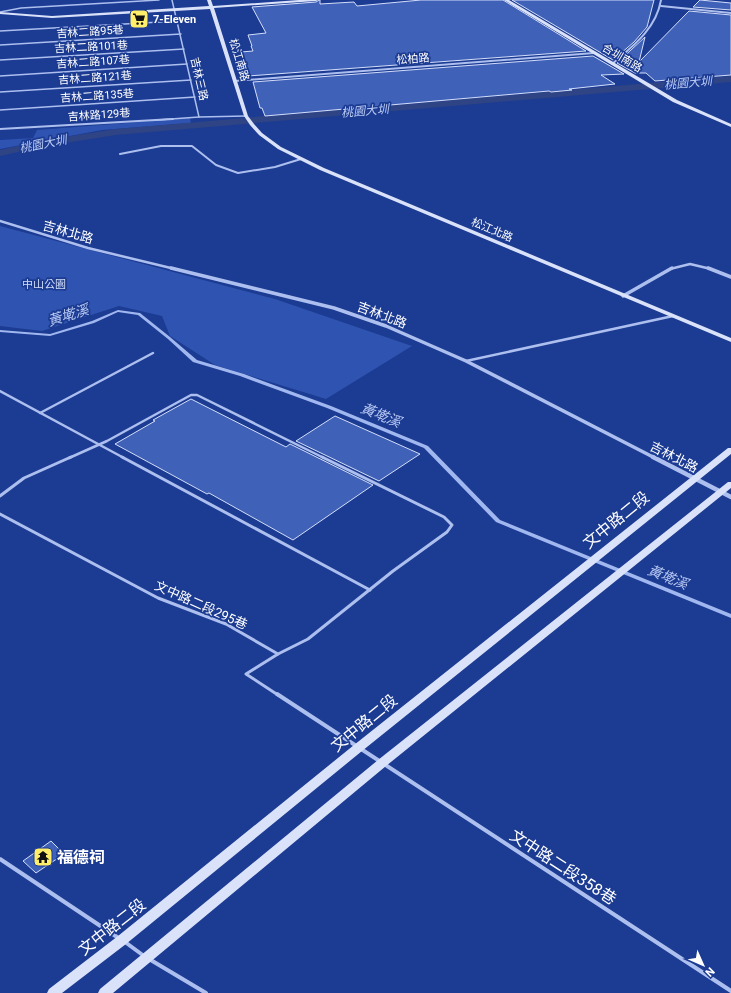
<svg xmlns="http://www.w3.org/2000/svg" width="731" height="993" font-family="Roboto,'Noto Sans TC',sans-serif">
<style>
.green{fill:#2f53b0}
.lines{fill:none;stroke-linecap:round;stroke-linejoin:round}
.stream{fill:#a0b7f0;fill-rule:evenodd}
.canal{fill:#2e4485;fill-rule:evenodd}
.building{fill:#4061b8;stroke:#d3defa}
.lane-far4{stroke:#acbfef;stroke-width:1.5}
.lane-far3{stroke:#acbfef;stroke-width:2}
.lane-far2{stroke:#acbfef;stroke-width:2.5}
.lane-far1{stroke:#acbfef;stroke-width:3}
.lane{stroke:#acbfef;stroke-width:4}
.street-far3{stroke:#acbfef;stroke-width:2}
.street-far2{stroke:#acbfef;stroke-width:2.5}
.street-far1{stroke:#acbfef;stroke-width:3.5}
.street{stroke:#acbfef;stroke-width:4.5}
.secondary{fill:#dae2fa;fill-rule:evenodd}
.labels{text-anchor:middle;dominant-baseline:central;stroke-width:3.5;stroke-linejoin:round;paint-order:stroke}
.far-poi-label{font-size:11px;font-weight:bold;fill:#fff;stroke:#1c3b92;text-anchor:start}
.far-street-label{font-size:11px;fill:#fff;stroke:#1c3b92}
.far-park-label{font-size:11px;fill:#d3defa;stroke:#1c3b92}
.far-water-label{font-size:12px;font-style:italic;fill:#b9caf5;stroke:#1c3b92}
.street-label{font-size:13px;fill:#fff;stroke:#1c3b92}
.water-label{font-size:14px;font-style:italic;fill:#b9caf5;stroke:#1c3b92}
.near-street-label{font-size:16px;fill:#fff;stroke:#1c3b92}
.near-poi-label{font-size:16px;font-weight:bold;fill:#fff;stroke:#1c3b92;text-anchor:start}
</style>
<rect width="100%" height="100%" fill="#1c3b92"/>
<g class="green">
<polygon points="190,118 191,123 102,130 0,149 0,140 33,138 37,130"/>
<polygon points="0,226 275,299 412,346 326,399 215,365 170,336 162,316 119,306 42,331 0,326"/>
</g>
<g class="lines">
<polygon class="stream" points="118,310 140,313 170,337 197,360 244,374 331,406 428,446 500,520 731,614 731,618 496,522 424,448 327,408 240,376 193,362 168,339 138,315 118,312 94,323 50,336 0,332 0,330 50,334 92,321"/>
<polygon class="canal" points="731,76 731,82 116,135 46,146 0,156 0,150 46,140 116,129"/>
</g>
<g class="building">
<polygon points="319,0 320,0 320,4 354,2 357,6 421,0 503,0 586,51 248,76 241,52 253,51 251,46 252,46 248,35 266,33 252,7 316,2"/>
<polygon points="512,0 654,0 647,27 634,42 613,60"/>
<polygon points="700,0 731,3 731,10 693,7"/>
<polygon points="689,11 731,15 731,75 655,81 646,73 635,73 617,63 645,37 639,62"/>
<polygon points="593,56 624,74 601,75 615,84 569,89 572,90 551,92 549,91 265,116 262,108 260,108 253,82"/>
<polygon points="191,399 286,447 290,444 373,485 293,540 209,493 207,494 115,444 155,421 153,420"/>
<polygon points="335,416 420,454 379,481 296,441"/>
<polygon points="51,841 64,854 36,873 23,861"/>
</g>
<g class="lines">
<g class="lane-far4">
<polyline points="172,0 199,117 246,116"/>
<polyline points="0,12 21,8 159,0"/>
<polyline points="0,31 178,21"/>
<polyline points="0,45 181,34"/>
<polyline points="0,60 184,49"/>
<polyline points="0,76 187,64"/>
<polyline points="0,92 191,80"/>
<polyline points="0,110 195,97"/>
<polyline points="157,120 199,117"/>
</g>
<g class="lane-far3">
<polyline points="0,129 173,119"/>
<polyline points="120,154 161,146 192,146 216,165 238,173 275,167 301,159"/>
</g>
<g class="lane-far2">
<polyline points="466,361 673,316"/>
<polyline points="0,391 124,458"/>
<polyline points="40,413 153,353"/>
<polyline points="69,458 107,441 191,395 197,395 324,458"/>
</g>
<g class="lane-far1">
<polyline points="122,457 370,590"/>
<polyline points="0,496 24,478 71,457"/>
<polyline points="0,514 158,598 226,624 278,654 246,674 278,695"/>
<polyline points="278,654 308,639 393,571 447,532 452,525 444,517 322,457"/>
</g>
<g class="lane">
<polyline points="277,694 731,991"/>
<polyline points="0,859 120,939"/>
<polyline points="125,942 144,956"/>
<polyline points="149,959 206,993"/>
</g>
<g class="street-far3">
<polyline points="661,6 731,13"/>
<path d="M612,64C633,46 656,29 661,0"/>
<polyline points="235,81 594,53"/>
</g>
<g class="street-far2">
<polyline points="0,221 88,248 175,269"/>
<polyline points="670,269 690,264 711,269"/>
</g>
<g class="street-far1">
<polyline points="171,268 334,308 386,326 466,361 655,458"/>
<polyline points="708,268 731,277"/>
<polyline points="623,296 672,268"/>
</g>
<polyline class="street" points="653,457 731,497"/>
<g class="secondary">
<polygon points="207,0 211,0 213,6 299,0 318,0 316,1 214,8 248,116 254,124 262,133 281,147 324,168 731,338 731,342 320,170 278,149 259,135 250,125 244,116 210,9 52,18 0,14 0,12 52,16 209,6"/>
<polygon points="504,0 509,0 677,100 731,124 731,127 673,102"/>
<polygon points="728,448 731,448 731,454 362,751 126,944 62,993 47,993 49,989 118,936 354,745"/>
<polygon points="728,482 731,482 731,488 386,766 113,993 98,993 100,989 378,760"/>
</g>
</g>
<defs>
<g id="supermarket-square" transform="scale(1)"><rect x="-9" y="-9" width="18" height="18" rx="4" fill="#ffee6a" stroke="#1c3b92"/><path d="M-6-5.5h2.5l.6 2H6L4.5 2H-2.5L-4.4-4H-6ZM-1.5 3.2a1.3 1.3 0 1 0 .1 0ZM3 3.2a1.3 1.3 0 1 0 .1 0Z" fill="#111"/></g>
<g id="temple-square" transform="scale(1)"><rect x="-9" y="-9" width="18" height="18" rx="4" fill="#ffee6a" stroke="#1c3b92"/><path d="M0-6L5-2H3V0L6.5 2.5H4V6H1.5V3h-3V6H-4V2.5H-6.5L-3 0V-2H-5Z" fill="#111"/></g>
</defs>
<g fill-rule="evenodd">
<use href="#supermarket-square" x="139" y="19"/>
<use href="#temple-square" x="43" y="857"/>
</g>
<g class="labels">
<g class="far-poi-label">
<text x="153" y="19">7-Eleven</text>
</g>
<g class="far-street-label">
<text transform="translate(90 32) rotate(-4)">吉林二路95巷</text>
<text transform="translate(91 47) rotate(-3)">吉林二路101巷</text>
<text transform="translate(622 58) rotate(31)">合圳南路</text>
<text transform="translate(413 59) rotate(-4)">松柏路</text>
<text transform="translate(239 60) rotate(73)">松江南路</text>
<text transform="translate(93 62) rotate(-4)">吉林二路107巷</text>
<text transform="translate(95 78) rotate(-4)">吉林二路121巷</text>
<text transform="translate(199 79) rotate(77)">吉林三路</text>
<text transform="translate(97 96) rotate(-4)">吉林二路135巷</text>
<text transform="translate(99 115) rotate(-4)">吉林路129巷</text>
<text transform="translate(492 230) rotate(23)">松江北路</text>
</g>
<g class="far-park-label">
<text x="44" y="284">中山公園</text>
</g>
<g class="far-water-label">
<text transform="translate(688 83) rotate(-5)">桃園大圳</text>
<text transform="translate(365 111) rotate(-5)">桃園大圳</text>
<text transform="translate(43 144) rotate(-11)">桃園大圳</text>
</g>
<g class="street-label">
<text transform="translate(68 232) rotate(16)">吉林北路</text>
<text transform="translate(382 315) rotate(21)">吉林北路</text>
<text transform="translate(674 457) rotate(27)">吉林北路</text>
<text transform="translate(201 605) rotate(24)">文中路二段295巷</text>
</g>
<g class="water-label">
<text transform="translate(68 315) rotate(-17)">黃墘溪</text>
<text transform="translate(381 415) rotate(22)">黃墘溪</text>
<text transform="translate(668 577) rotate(22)">黃墘溪</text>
</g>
<g class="near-street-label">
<text transform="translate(616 520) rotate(-39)">文中路二段</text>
<text transform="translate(364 723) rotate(-39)">文中路二段</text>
<text transform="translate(563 867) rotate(33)">文中路二段358巷</text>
<text transform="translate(112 927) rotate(-38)">文中路二段</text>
</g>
<g class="near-poi-label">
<text x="57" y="857">福德祠</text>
</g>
</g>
<g transform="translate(703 965) rotate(135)" stroke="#1c3b92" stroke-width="3" paint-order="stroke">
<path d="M0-3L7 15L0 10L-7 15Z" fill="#ffffff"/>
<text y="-6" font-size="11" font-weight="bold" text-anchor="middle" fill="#ffffff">N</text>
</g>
</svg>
